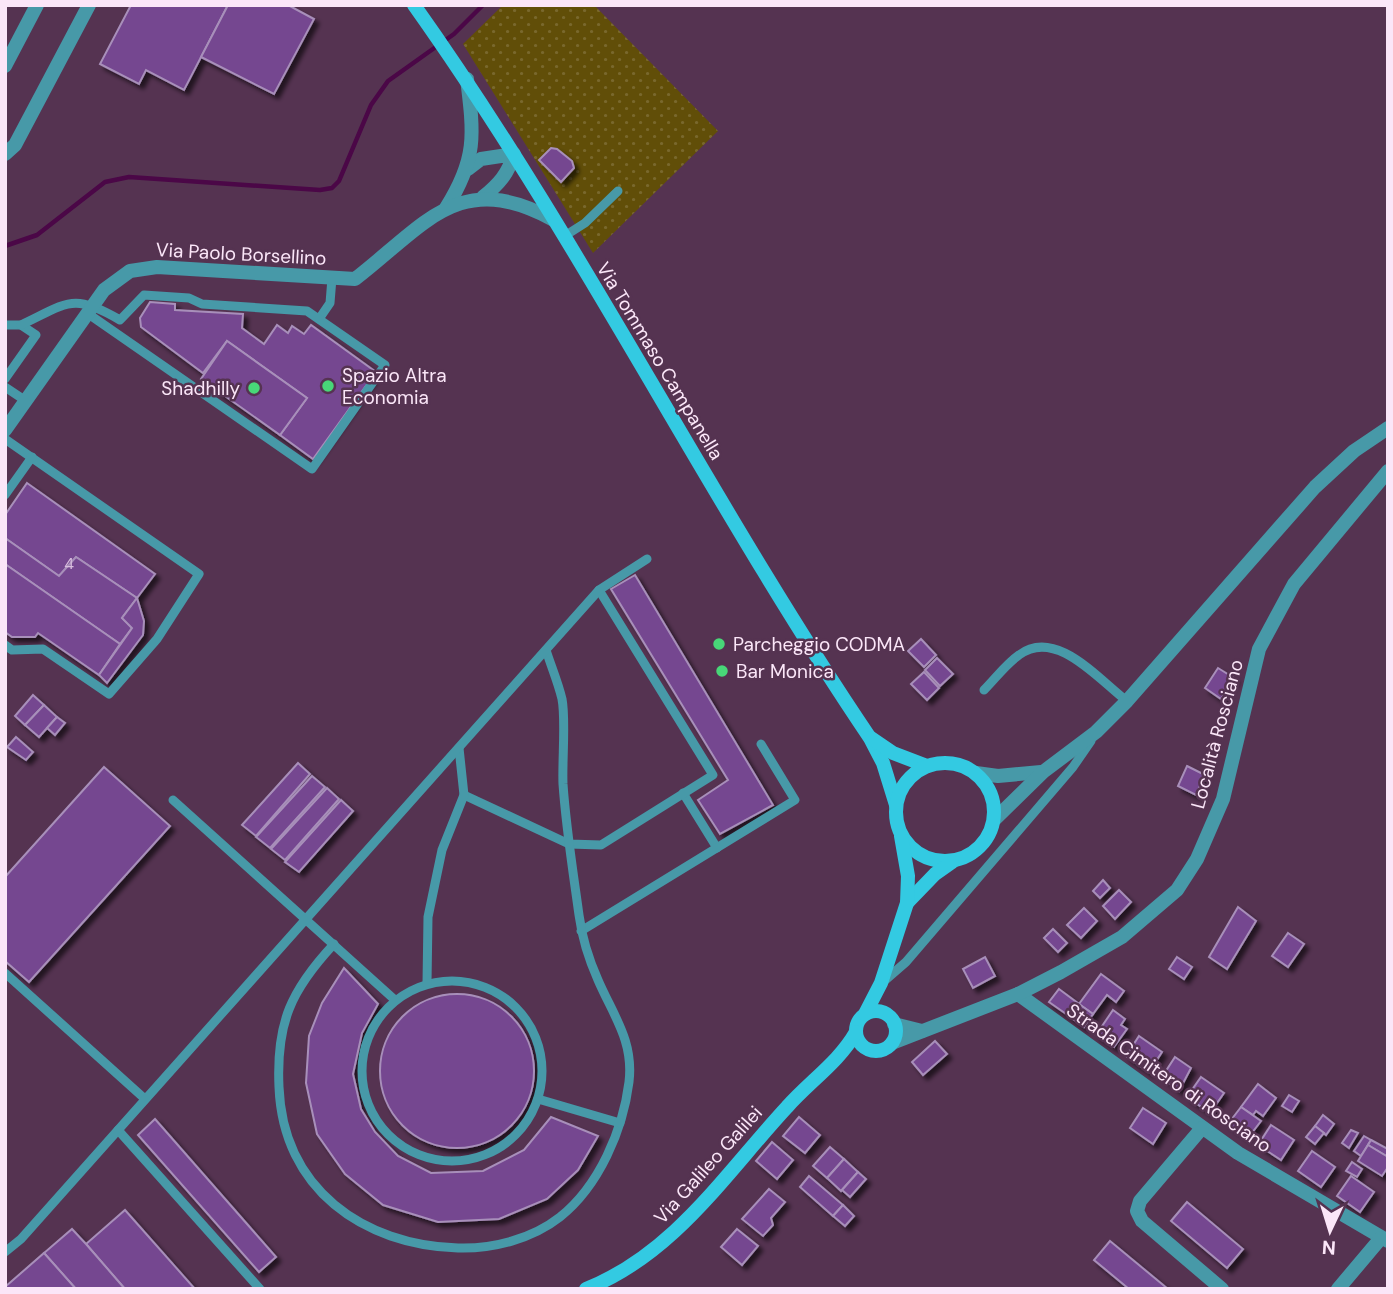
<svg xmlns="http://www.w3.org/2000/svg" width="1393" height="1294" font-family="'DM Sans',sans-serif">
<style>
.garden{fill:url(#garden-dots)}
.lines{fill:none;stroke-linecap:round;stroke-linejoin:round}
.stream{stroke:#4b0747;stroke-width:4.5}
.building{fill:#744790;stroke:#a88fba;stroke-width:2;filter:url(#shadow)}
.service{stroke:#4799a8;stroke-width:9}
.minor{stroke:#4799a8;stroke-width:14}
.secondary{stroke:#33cae2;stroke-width:14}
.poi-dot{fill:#48d778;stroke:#553351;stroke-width:2.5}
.labels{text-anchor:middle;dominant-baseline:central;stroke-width:5;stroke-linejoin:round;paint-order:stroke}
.number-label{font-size:16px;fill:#d9bede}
.street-label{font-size:19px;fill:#fbe6f8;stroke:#553351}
.poi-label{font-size:19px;fill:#fbe6f8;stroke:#553351;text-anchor:start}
</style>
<defs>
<pattern id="garden-dots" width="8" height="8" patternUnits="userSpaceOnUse" patternTransform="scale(1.75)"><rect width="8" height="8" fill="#614e08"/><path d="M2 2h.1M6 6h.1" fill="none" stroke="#79682d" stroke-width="1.8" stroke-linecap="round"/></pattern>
<filter id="shadow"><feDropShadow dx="4.5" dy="4.5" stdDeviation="2" flood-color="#0009"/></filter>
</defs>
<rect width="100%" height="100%" fill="#553351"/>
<polygon class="garden" points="503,5 594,5 718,131 593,253 463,44"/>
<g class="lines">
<polyline class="stream" points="5,246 37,235 105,182 129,177 320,190 332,188 339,181 371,105 388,81 454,34 483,5"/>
</g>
<g class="building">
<polygon points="131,5 228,5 184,90 146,70 139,84 100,64"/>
<polygon points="228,5 288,5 314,19 274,94 201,57"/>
<polygon points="551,148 557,149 572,161 574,168 561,182 539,160"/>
<polygon points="150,302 175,304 175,310 243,314 242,328 264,344 277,325 288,333 292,326 304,334 311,325 376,372 313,459 280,435 307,398 227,341 203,373 141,327 140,318"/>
<polygon points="227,341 307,398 280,435 201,379"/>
<polygon points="27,483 155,574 137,598 76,557 59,576 5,538 5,515"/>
<polygon points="5,538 59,576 76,557 137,598 122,618 132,628 120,644 5,564"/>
<polygon points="5,564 120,644 99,675 38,633 35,637 12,637 5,632"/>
<polygon points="635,575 773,805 720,834 698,800 728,780 611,589"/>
<polygon points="137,598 144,621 143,635 107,683 99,675 132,628 122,618"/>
<polygon points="921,639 936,655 924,667 908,651"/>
<polygon points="937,658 953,674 940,686 925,670"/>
<polygon points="1218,668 1234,678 1221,699 1205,688"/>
<polygon points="924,672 939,688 927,700 911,684"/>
<polygon points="33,695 44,705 25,725 15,716"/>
<polygon points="44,705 57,717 39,737 25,725"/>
<polygon points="57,717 65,723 55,735 47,728"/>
<polygon points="16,737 33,752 26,760 7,747"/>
<polygon points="298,763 310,774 256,836 242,825"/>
<polygon points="1187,766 1205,775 1196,795 1178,786"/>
<polygon points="104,767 170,826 29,982 5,961 5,877"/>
<polygon points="312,776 325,787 270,848 256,837"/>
<polygon points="327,788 339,799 285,860 271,849"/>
<polygon points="341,800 353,811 299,872 285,862"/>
<polygon points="1103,880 1110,888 1100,898 1093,891"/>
<polygon points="1119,890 1131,902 1115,919 1103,906"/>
<polygon points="1238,907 1256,921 1227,969 1209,957"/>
<polygon points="1084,908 1097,921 1081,938 1067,925"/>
<polygon points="1053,929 1067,943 1058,952 1044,938"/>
<polygon points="1288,933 1304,944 1288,967 1272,956"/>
<polygon points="985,957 995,976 973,988 963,969"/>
<polygon points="1177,957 1192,967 1184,979 1169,969"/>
<polygon points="344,968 378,1004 362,1033 353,1074 361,1109 375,1132 398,1156 431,1173 483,1171 524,1150 551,1117 598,1136 578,1170 547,1199 499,1219 438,1222 383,1205 345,1174 317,1134 306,1083 309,1036 322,1003"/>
<polygon points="1101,974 1124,991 1116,1002 1107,995 1093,1014 1079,1004"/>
<polygon points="1059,989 1079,1004 1069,1016 1049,1002"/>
<circle cx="457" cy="1071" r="77"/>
<polygon points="1079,1004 1093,1014 1084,1027 1069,1016"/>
<polygon points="1113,1010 1125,1019 1121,1025 1127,1029 1114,1047 1096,1035"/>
<polygon points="1139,1036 1162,1052 1149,1072 1126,1056"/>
<polygon points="935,1041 947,1054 923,1075 912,1062"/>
<polygon points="1175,1057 1191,1068 1179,1091 1162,1077"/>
<polygon points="1201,1077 1224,1093 1210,1113 1187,1097"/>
<polygon points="1258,1084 1276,1098 1263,1116 1256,1111 1253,1115 1241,1107"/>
<polygon points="1289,1095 1299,1101 1292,1112 1282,1106"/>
<polygon points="1241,1107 1261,1121 1248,1138 1228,1124"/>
<polygon points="1143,1108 1166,1123 1153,1144 1130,1128"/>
<polygon points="1323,1115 1334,1124 1326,1135 1315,1126"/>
<polygon points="799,1117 820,1135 805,1153 783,1136"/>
<polygon points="155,1119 276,1257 259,1272 138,1135"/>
<polygon points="1271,1125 1294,1140 1281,1160 1258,1145"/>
<polygon points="1315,1126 1324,1133 1315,1144 1306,1137"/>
<polygon points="1351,1130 1358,1133 1349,1148 1342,1143"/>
<polygon points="1364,1136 1371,1140 1361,1156 1354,1151"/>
<polygon points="1371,1140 1388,1149 1388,1157 1368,1145"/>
<polygon points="772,1142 793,1160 777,1179 756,1161"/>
<polygon points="1368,1145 1388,1157 1388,1167 1382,1176 1358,1161"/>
<polygon points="830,1147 844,1159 827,1178 813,1166"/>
<polygon points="1312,1151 1335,1167 1321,1187 1298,1171"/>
<polygon points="844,1159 858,1172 841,1191 827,1178"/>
<polygon points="1352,1162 1362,1169 1357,1177 1346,1171"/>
<polygon points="858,1172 866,1179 850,1197 842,1190"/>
<polygon points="809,1176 843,1205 833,1216 800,1187"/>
<polygon points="1351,1176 1374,1192 1360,1212 1337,1196"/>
<polygon points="769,1189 785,1202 771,1218 773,1225 763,1236 742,1219"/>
<polygon points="1187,1202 1243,1249 1227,1268 1171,1221"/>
<polygon points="843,1205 854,1216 845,1226 833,1216"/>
<polygon points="125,1210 195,1289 125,1289 86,1244"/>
<polygon points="72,1229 86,1244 125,1289 76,1289 44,1253"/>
<polygon points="737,1229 758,1246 742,1265 721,1247"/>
<polygon points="1110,1241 1168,1289 1129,1289 1094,1260"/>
<polygon points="44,1253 76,1289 5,1289 5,1287"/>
</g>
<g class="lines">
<g class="service">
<polyline points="563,237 585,223 618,191"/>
<polyline points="319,319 330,303 332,278"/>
<polyline points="5,325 21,325 36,335 5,379"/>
<path d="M21,325C68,303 72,292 120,320L144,295L189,298L202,304L307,311L385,365L312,469L87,313"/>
<polyline points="5,387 26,401"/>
<polyline points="5,439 199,574 157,639 109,694 43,649 12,650 5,645"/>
<polyline points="5,495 32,457"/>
<path d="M984,690C995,679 1006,664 1019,655C1056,627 1099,680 1127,701"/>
<polyline points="683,793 717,848"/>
<polyline points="464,795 569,844 601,845 713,775 599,590"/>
<polyline points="173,800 395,1000"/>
<polyline points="581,931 795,800 761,744"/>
<path d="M334,944C291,990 276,1023 279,1087C283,1189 363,1245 458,1248C493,1249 532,1239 560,1217C599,1186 623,1130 629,1082C634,1041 613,1015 598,980C589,960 582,937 579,915C573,871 566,828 563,784C562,761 566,719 562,699C558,682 551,666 546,650"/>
<polyline points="5,973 145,1099"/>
<circle cx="452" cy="1071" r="90"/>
<polyline points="883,982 906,962 1073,767 1091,741"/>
<polyline points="427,983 428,917 442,850 464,795 459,748"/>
<polyline points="538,1099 620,1123"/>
<polyline points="118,1130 260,1289"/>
<polyline points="5,1252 21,1239 599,590 647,559"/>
</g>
<g class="minor">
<polyline points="5,66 37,5"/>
<polyline points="5,154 15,145 89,5"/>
<path d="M468,169L481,159L514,154C508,174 499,184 483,197"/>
<path d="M446,208C477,159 474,135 467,79"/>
<path d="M5,430L104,290L130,271L157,267L355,279C426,224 459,169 552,219"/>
<polyline points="976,773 998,776 1041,772"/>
<polyline points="995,819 1043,772 1096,732 1127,701 1315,487 1354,451 1388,428"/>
<polyline points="1018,994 1238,1153 1388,1241"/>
<polyline points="894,1024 922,1031"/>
<polyline points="892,1043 1018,994 1061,972 1122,937 1177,890 1197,859 1223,799 1259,649 1294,584 1388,471"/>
<polyline points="1202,1128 1140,1201 1137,1211 1142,1221 1222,1289"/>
<polyline points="1338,1289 1381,1238"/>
</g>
<g class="secondary">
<path d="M414,5C581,240 709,500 870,738L883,763L896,805"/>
<polyline points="871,738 893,753 927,766"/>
<circle cx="945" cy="812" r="49"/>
<polyline points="907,903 935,874 952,862"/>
<circle cx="876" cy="1031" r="20"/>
<polyline points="865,1014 881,983 907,903 908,876 901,836"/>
<path d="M586,1289C674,1254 725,1174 787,1107C810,1081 839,1062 856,1032"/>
</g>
</g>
<g class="poi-dot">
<circle cx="328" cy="386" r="7"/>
<circle cx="254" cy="388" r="7"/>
<circle cx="719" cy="644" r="7"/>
<circle cx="722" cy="671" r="7"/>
</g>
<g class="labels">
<g class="number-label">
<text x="69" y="563">4</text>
</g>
<g class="street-label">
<text transform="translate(241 254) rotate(3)">Via Paolo Borsellino</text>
<text transform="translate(660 361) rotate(59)">Via Tommaso Campanella</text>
<text transform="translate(1217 734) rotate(-75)">Località Rosciano</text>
<text transform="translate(1169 1078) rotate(35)">Strada Cimitero di Rosciano</text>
<text transform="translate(708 1165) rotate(-48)">Via Galileo Galilei</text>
</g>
<g class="poi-label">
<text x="342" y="375">Spazio Altra<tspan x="342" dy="22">Economia</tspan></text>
<text x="240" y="388" text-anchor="end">Shadhilly</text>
<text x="733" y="644">Parcheggio CODMA</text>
<text x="736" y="671">Bar Monica</text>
</g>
</g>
<rect width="1393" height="1294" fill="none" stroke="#fbe6f8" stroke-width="14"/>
<g transform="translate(1330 1231) rotate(184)" stroke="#553351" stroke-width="5" paint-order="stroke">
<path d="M0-5L12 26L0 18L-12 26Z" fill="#fbe6f8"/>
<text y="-10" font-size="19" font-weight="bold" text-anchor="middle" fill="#fbe6f8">N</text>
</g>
</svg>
